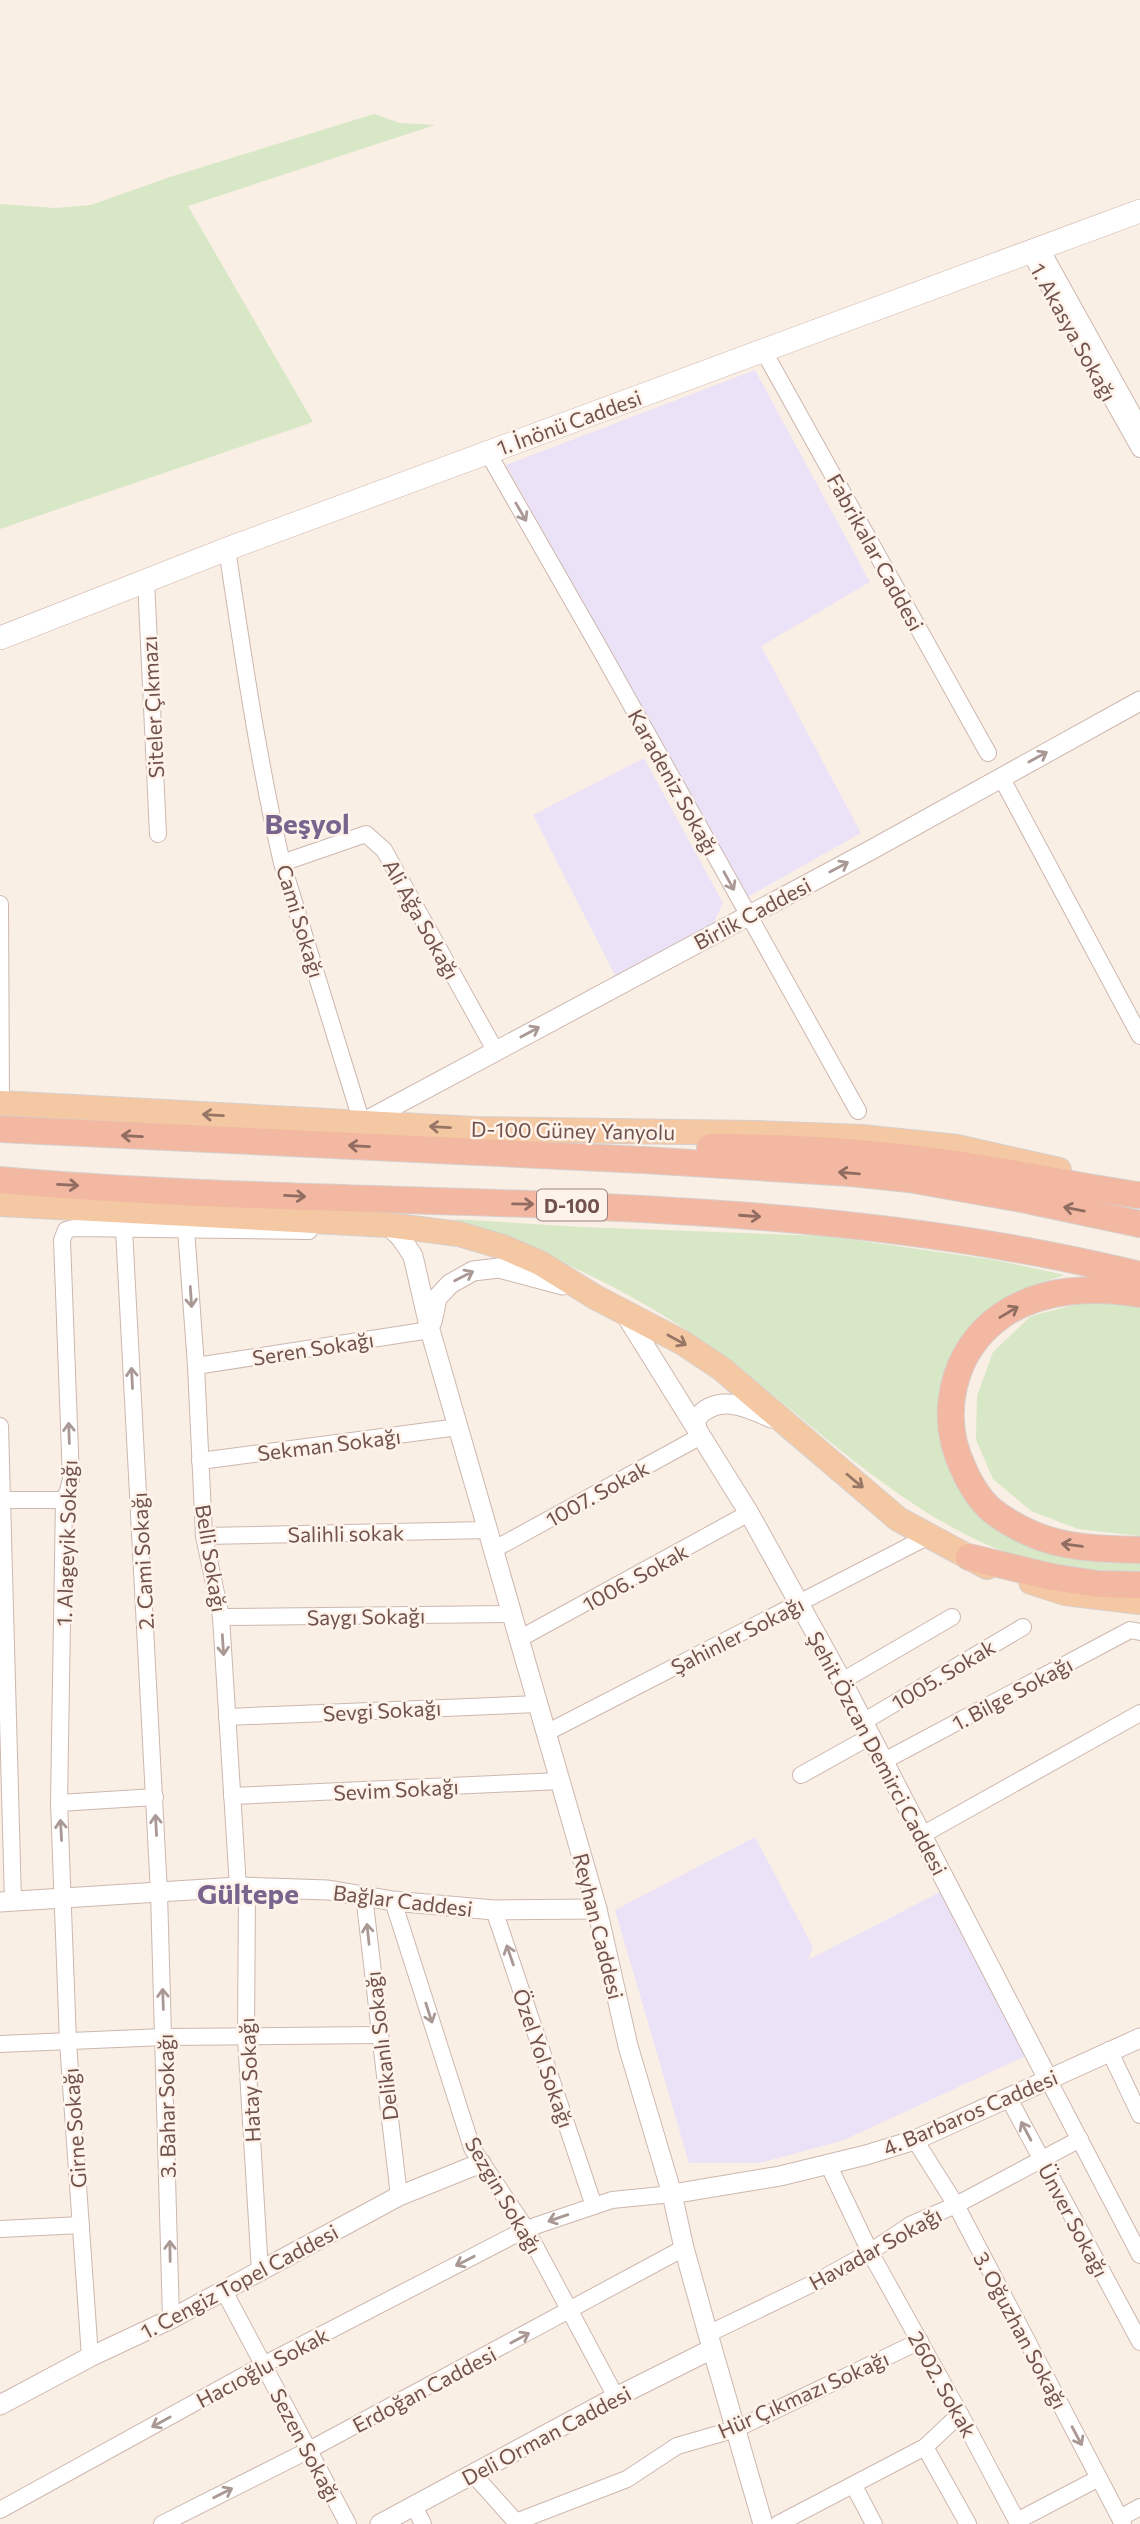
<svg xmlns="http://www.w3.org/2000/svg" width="1140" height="2524" font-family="Commissioner,sans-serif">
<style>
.education{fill:#ece2f7}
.green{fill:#d8e7c5}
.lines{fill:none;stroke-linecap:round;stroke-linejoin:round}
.minor-casing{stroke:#cdb7af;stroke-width:18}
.tertiary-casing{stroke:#cdb7af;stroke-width:21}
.secondary-casing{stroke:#d0b6ad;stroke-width:24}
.primary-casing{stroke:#d7cfcd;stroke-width:26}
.trunk-casing{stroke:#d7cfcd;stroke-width:28}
.minor{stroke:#fff;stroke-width:16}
.tertiary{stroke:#fff;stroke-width:19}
.secondary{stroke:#fff;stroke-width:23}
.primary{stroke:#f4c8a2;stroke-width:24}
.trunk{stroke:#f2b8a1;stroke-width:26}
.oneway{stroke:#aa9894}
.oneway2{stroke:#987666}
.oneway3{stroke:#916c61}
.labels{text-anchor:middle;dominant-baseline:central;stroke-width:5;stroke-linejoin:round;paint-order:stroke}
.shield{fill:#fef3eb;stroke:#9b837c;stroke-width:2}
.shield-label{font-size:19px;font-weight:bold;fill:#71534c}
.street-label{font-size:21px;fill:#71534c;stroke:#fef3eb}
.district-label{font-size:28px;font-weight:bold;fill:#79648d;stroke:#fef3eb}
</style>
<rect width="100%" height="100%" fill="#faefe5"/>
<g class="education">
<polygon points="755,370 870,582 761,646 861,833 748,897 506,465"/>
<polygon points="644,758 723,903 712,927 616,977 533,815"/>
<polygon points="755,1837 813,1947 808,1960 942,1891 1028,2055 844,2140 760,2163 689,2163 615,1910"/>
</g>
<g class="green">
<polygon points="374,114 400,123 435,125 188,206 313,422 0,529 0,204 54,208 91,205 170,177"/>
<path d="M454,1219L582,1227L826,1236L995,1260L1065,1275C1018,1290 989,1298 962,1342L964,1498L1140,1561V1574C1119,1574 1097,1575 1076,1572C915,1543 817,1418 688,1331C615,1283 536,1248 454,1219Z"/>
<polygon points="1082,1303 1140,1305 1140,1536 1078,1529 1031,1511 993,1479 976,1440 977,1396 993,1352 1031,1316"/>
</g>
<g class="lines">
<g class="minor-casing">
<g id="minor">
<polyline points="1040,247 1140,427"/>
<polyline points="1029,251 1140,449"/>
<polyline points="763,350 988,753"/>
<polyline points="488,453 600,649 858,1111"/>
<path d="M227,549C243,655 258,760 282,863L362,1123"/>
<polyline points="146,580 158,834"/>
<polyline points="1001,777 1140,1036"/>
<polyline points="282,863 366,834 384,850 495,1050"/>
<polyline points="0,904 1,1103"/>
<polyline points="124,1229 159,1893 171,2319"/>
<polyline points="186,1229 196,1366 204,1536 221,1617 238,1887"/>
<polyline points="196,1366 430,1330"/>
<polyline points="0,1426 13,1902"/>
<polyline points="200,1461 458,1427"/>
<polyline points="3,1500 64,1500"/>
<polyline points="204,1536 488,1530"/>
<polyline points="493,1550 701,1436"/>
<polyline points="221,1617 512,1614"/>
<polyline points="519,1639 749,1513"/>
<polyline points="842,1681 952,1617"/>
<polyline points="227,1717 538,1704"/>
<polyline points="863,1722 1023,1627"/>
<polyline points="546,1733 927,1537"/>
<polyline points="884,1761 1130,1630 1140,1632"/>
<polyline points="801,1775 871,1736"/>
<polyline points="232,1796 560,1781"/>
<polyline points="59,1803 155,1797"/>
<polyline points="922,1835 1140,1713"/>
<polyline points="247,1888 246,2038 260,2272"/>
<polyline points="364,1895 399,2196"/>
<polyline points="393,1901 472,2148 526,2229 616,2397"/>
<polyline points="494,1910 594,2206"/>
<polyline points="0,2044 164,2037 379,2035"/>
<polyline points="1109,2050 1140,2115"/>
<polyline points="1049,2081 1140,2255"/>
<polyline points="1008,2097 1140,2342"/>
<polyline points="915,2140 956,2205 1123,2524"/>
<polyline points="828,2164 870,2252 960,2414 1017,2521 1099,2478"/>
<polyline points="0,2229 81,2225"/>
<polyline points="224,2291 348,2524"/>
<polyline points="708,2334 818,2281 870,2252 912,2224 956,2205 1080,2139"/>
<polyline points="90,2357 68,2042 59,1803 64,1500 68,1491 71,1479 62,1240 66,1230 74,1228 309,1231"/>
<polyline points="925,2447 968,2524"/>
<polyline points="473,2474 516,2522 627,2479 677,2446 736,2429 920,2341"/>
<polyline points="854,2486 874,2524"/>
<polyline points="414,2506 423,2524"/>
<polyline points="0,2510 263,2365 526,2229 612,2200 672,2194"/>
<polyline points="1120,2518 1140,2507"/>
<polyline points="162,2524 309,2450 684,2248"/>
<polyline points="778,2524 925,2447 960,2414"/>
</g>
</g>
<g class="tertiary-casing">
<g id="tertiary">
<polyline points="362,1123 871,850 1140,701"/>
<polyline points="388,1225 401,1238 413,1256 430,1330 597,1909 628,2046 672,2194 684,2248 708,2334 763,2524"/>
<polyline points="625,1314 749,1513 842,1681 1049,2081"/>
<polyline points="432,1322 437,1298 450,1284 473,1271 499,1268 563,1285"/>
<path d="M697,1430L696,1419C716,1393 746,1406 771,1418"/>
<polyline points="0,1902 238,1887 328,1890 393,1901 494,1910 597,1909"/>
<polyline points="672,2194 780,2176 866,2155 915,2140 1140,2038"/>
<polyline points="0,2405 90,2357 171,2319 399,2196 481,2163"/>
<polyline points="380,2524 612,2399 712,2349"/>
</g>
</g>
<g class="secondary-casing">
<polyline id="secondary" points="0,638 227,549 1140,211"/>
</g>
<g class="primary-casing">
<g id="primary">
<polyline points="0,1103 475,1129 755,1133 861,1137 957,1147 1059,1170"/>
<polyline points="0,1204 388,1225 459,1234 503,1247 540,1263 595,1297 683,1343 722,1369 898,1519 987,1567"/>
<polyline points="1031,1582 1065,1593 1140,1602"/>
</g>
</g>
<g class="trunk-casing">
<g id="trunk">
<polyline points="0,1129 644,1160 851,1173 909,1179 1022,1199 1140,1224"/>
<path d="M710,1147C800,1147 891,1153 981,1168C1033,1176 1086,1188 1138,1195"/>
<path d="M0,1180C380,1214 767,1183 1140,1275"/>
<path d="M1140,1294C1094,1286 1041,1288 1001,1316C952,1351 938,1415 963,1468C969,1482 978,1497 989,1508C1001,1518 1016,1527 1030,1533C1065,1549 1103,1549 1140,1550"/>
<polyline points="969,1557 1052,1577 1098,1584 1140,1585"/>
</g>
</g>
<use href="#minor" class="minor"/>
<use href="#tertiary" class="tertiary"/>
<use href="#secondary" class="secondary"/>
<use href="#primary" class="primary"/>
<use href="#trunk" class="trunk"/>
</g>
<defs><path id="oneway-shaft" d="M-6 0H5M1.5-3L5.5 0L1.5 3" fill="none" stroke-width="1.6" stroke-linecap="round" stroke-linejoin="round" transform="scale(1.75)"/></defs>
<g class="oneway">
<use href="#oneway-shaft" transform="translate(521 512) rotate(60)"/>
<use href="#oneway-shaft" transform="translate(1038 757) rotate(-29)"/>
<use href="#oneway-shaft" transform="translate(839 867) rotate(-28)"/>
<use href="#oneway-shaft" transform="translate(729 881) rotate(61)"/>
<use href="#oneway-shaft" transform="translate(530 1032) rotate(-28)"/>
<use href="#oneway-shaft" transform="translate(464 1276) rotate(-27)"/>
<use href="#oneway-shaft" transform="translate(191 1297) rotate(86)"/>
<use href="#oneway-shaft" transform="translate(132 1378) rotate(-93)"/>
<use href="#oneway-shaft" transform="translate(69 1433) rotate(-92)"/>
<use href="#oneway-shaft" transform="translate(223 1645) rotate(86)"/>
<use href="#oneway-shaft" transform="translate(156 1825) rotate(-93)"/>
<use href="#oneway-shaft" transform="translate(61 1830) rotate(-93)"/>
<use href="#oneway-shaft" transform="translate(368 1934) rotate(-96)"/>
<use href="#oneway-shaft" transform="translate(510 1955) rotate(-109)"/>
<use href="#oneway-shaft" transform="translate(163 1999) rotate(-92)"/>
<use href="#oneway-shaft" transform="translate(429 2013) rotate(72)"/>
<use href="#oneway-shaft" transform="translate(1026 2131) rotate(-118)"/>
<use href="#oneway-shaft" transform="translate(558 2218) rotate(161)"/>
<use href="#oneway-shaft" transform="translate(170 2251) rotate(-91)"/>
<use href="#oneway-shaft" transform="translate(465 2261) rotate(153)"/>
<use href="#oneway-shaft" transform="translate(520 2338) rotate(-28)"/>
<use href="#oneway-shaft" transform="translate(161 2422) rotate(151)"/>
<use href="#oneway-shaft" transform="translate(1077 2436) rotate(62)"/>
<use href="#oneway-shaft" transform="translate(223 2493) rotate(-27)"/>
</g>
<g class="oneway2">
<use href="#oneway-shaft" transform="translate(213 1115) rotate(-177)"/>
<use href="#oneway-shaft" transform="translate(440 1127) rotate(-177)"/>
<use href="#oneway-shaft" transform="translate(677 1340) rotate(29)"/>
<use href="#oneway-shaft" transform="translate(855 1481) rotate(40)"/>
</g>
<g class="oneway3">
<use href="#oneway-shaft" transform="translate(132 1136) rotate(-177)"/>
<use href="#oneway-shaft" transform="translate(359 1146) rotate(-177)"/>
<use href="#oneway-shaft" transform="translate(849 1173) rotate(-175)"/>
<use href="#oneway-shaft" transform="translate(68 1185) rotate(3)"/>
<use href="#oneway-shaft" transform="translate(295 1196) rotate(3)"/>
<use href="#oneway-shaft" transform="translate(523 1204) rotate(1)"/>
<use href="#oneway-shaft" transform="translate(1074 1209) rotate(-169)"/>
<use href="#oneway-shaft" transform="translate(750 1216) rotate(4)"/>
<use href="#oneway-shaft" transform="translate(1009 1312) rotate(-31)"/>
<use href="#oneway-shaft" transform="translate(1072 1545) rotate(-172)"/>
</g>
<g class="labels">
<rect class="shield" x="537" y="1189.5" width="70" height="31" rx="5"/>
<g class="shield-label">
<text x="572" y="1205">D-100</text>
</g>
<g class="street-label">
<text transform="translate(1074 332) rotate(61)">1. Akasya Sokağı</text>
<text transform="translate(569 422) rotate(-20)">1. İnönü Caddesi</text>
<text transform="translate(876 552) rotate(61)">Fabrikalar Caddesi</text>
<text transform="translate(152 707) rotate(-93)">Siteler Çıkmazı</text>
<text transform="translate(674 782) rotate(61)">Karadeniz Sokağı</text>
<text transform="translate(752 913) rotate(-28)">Birlik Caddesi</text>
<text transform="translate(422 919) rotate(61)">Ali Ağa Sokağı</text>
<text transform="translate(301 921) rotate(73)">Cami Sokağı</text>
<text transform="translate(573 1130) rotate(1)">D-100 Güney Yanyolu</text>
<text transform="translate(313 1348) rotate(-9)">Seren Sokağı</text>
<text transform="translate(329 1444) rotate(-7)">Sekman Sokağı</text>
<text transform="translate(597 1493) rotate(-29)">1007. Sokak</text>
<text transform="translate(346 1533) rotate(-1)">Salihli sokak</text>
<text transform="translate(66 1543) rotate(-88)">1. Alageyik Sokağı</text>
<text transform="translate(212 1558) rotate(81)">Belli Sokağı</text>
<text transform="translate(142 1561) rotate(-93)">2. Cami Sokağı</text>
<text transform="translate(635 1577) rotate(-29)">1006. Sokak</text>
<text transform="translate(366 1616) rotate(-1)">Saygı Sokağı</text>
<text transform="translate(737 1635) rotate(-27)">Şahinler Sokağı</text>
<text transform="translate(943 1674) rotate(-31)">1005. Sokak</text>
<text transform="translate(1012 1693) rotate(-28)">1. Bilge Sokağı</text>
<text transform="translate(382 1710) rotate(-3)">Sevgi Sokağı</text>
<text transform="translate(878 1753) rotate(62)">Şehit Özcan Demirci Caddesi</text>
<text transform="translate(396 1789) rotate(-3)">Sevim Sokağı</text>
<text transform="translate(403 1900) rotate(7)">Bağlar Caddesi</text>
<text transform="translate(599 1926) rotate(76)">Reyhan Caddesi</text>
<text transform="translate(381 2046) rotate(-97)">Delikanlı Sokağı</text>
<text transform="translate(544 2058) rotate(71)">Özel Yol Sokağı</text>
<text transform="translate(249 2080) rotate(-93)">Hatay Sokağı</text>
<text transform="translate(166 2106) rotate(-91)">3. Bahar Sokağı</text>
<text transform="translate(970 2112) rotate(-23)">4. Barbaros Caddesi</text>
<text transform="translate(74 2128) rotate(-94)">Girne Sokağı</text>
<text transform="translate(504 2195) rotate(60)">Sezgin Sokağı</text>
<text transform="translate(1074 2220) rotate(62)">Ünver Sokağı</text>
<text transform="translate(875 2248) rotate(-29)">Havadar Sokağı</text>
<text transform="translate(239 2281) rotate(-28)">1. Cengiz Topel Caddesi</text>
<text transform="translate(1021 2330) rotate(62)">3. Oğuzhan Sokağı</text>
<text transform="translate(262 2367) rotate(-28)">Hacıoğlu Sokak</text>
<text transform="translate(943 2384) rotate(61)">2602. Sokak</text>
<text transform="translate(424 2389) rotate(-28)">Erdoğan Caddesi</text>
<text transform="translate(803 2394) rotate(-24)">Hür Çıkmazı Sokağı</text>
<text transform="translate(546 2435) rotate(-28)">Deli Orman Caddesi</text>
<text transform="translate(306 2445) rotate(62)">Sezen Sokağı</text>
</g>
<g class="district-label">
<text x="307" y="823">Beşyol</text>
<text x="248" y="1893">Gültepe</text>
</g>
</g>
</svg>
